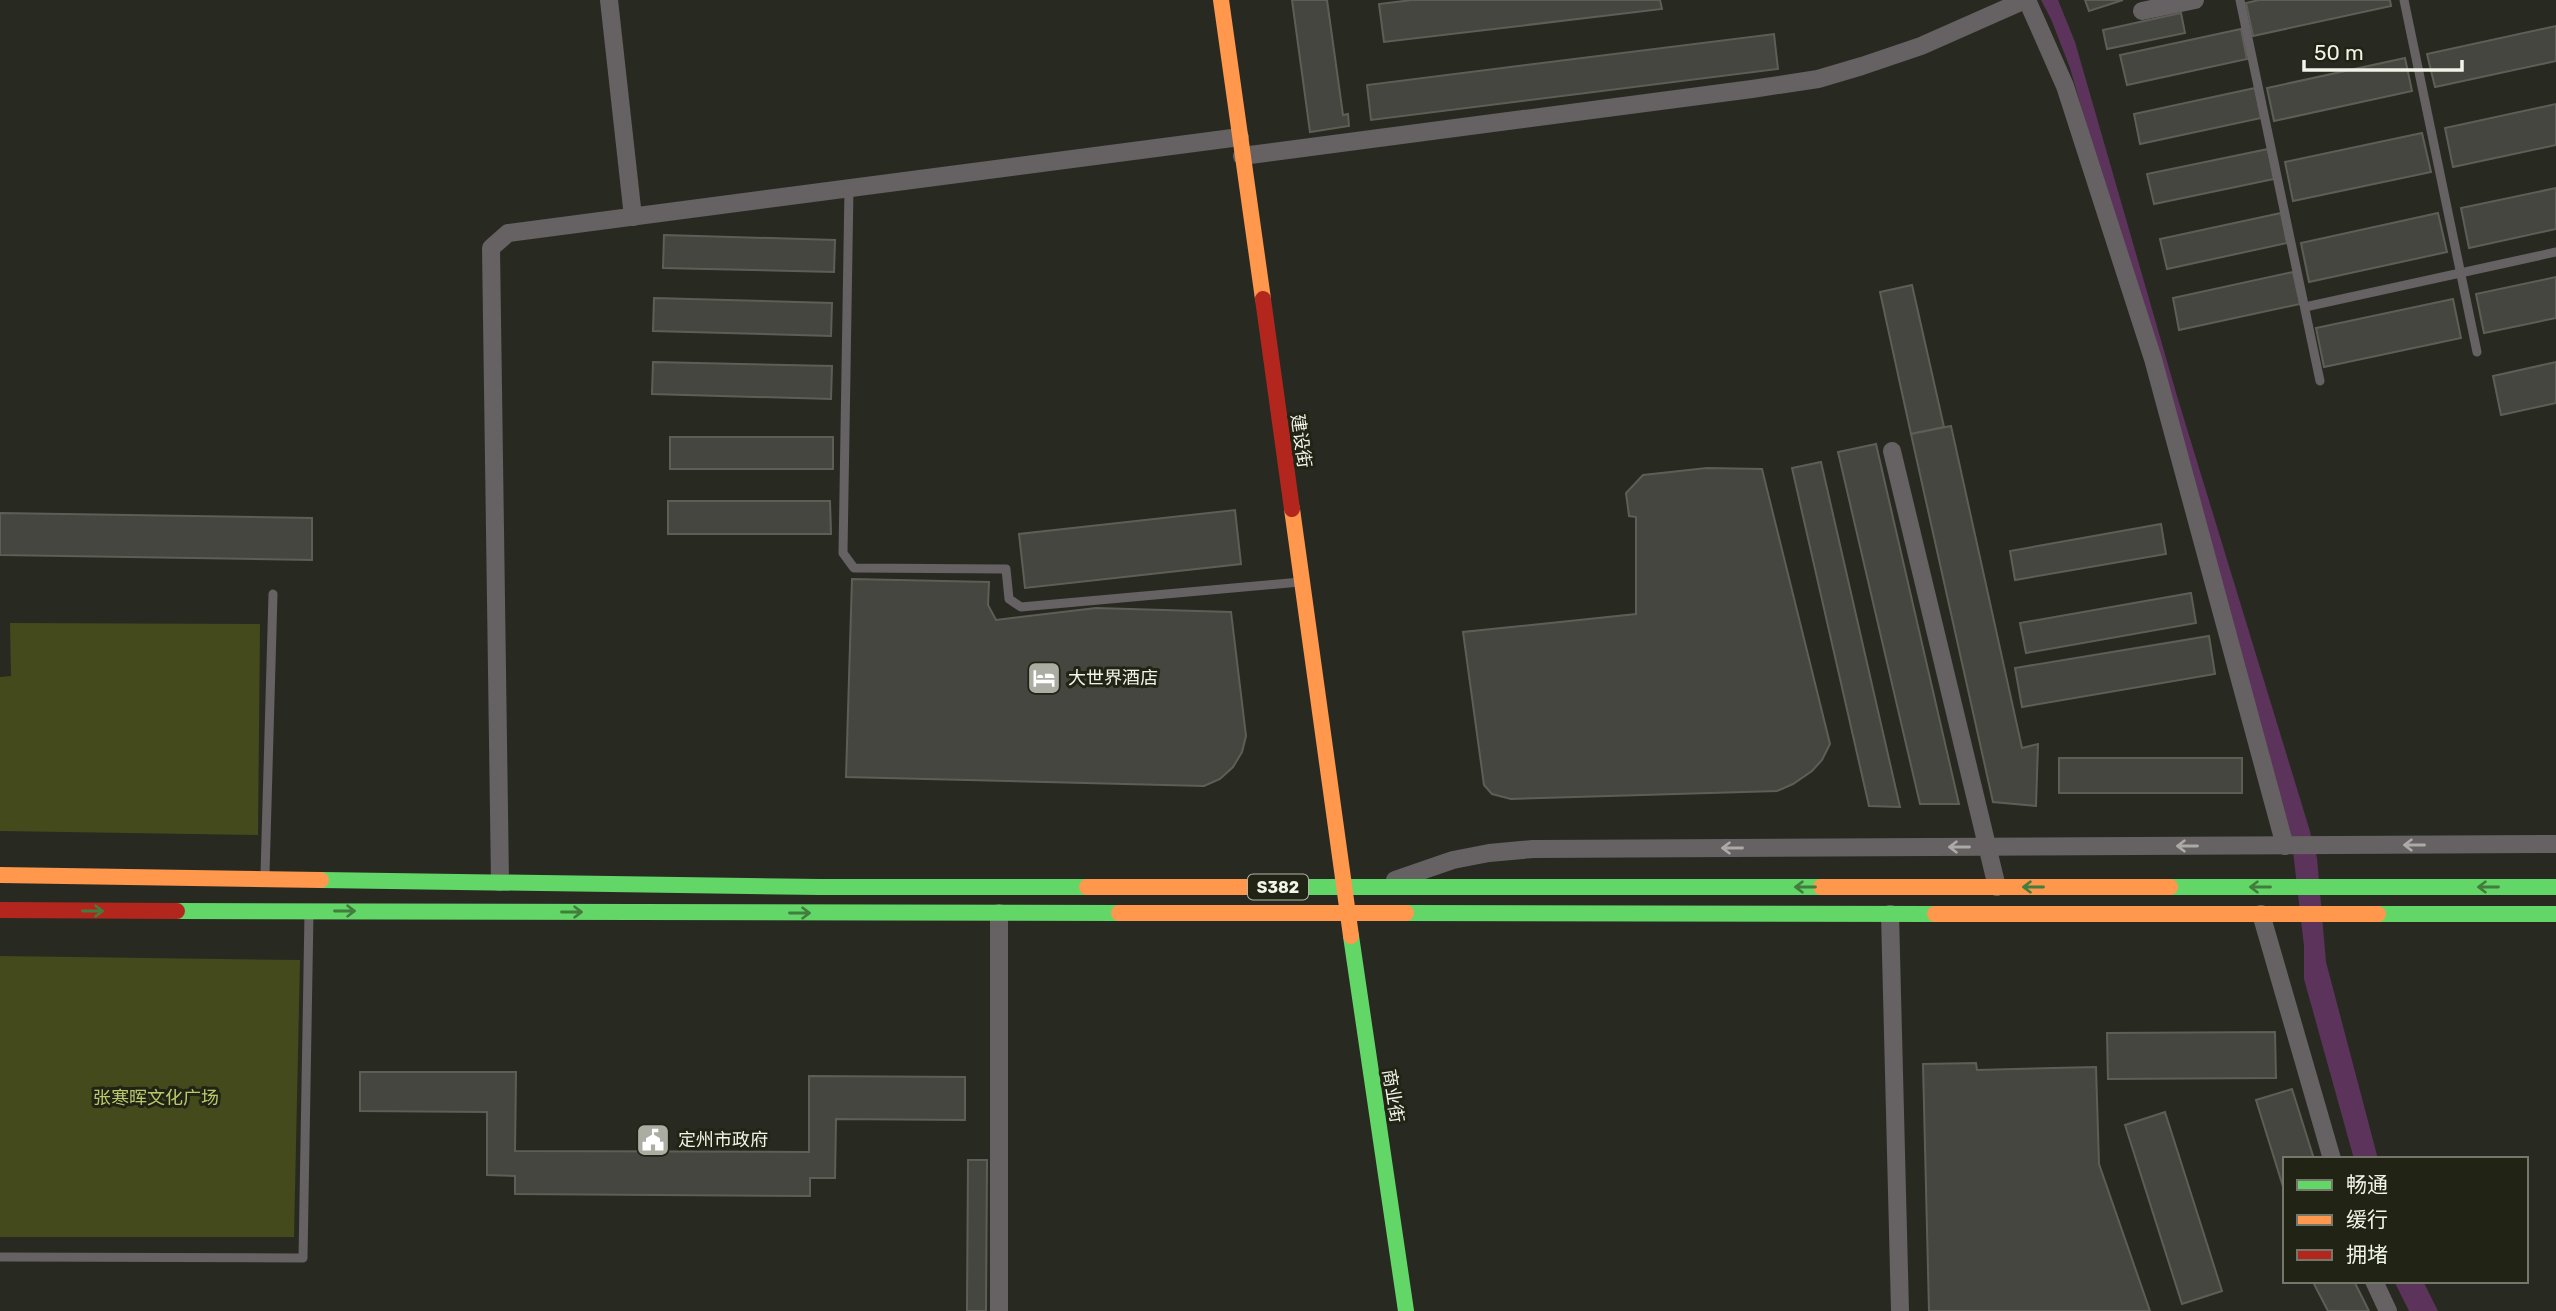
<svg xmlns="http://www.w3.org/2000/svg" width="2556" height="1311" font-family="Rubik,'Noto Sans SC',sans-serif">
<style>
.green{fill:#444a1b}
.water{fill:#5c335a}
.building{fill:#44463f;stroke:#5d5f57;stroke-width:2}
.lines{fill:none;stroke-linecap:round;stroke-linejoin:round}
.lane{stroke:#666163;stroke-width:9}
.street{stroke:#666163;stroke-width:18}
.fast{stroke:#63d668;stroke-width:16}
.slow{stroke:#ff974d;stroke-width:16}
.jam{stroke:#b3261e;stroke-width:16}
.oneway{stroke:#acaaa6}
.oneway2{stroke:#427d3e}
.labels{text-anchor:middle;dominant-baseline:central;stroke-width:6;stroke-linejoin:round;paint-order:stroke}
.shield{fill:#212414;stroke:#b3b6a9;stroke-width:2}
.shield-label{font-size:16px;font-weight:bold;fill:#f1f4e9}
.street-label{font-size:18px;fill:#f1f4e9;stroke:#212414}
.poi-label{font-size:18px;fill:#f1f4e9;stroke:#212414;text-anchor:start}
.park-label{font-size:18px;fill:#bac96c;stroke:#212414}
</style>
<rect width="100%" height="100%" fill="#282a22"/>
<g class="green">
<polygon points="10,623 260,624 258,835 0,831 0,677 11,676"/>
<polygon points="0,956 300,960 294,1237 0,1237"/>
</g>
<g class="water">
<polygon points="2041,0 2058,0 2075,42 2177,396 2309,828 2317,858 2326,962 2378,1159 2354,1159 2304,979 2304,946 2291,834 2070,68 2051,19"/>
<polygon points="2394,1281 2423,1281 2438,1311 2409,1311"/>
</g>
<g class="building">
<polygon points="1292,0 1327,0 1343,115 1348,114 1349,126 1310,132"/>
<polygon points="1412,0 1660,0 1662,9 1384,42 1379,4"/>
<polygon points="2085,0 2123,0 2089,11"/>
<polygon points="2259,0 2390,0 2391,6 2253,36 2246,3"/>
<polygon points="2181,13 2185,33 2107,49 2103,30"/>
<polygon points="2556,26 2556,61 2435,87 2427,54"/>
<polygon points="2241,29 2247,59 2127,85 2120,55"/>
<polygon points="1774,34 1778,69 1371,120 1367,85"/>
<polygon points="2405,58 2412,91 2274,121 2267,88"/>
<polygon points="2255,88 2261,118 2140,144 2134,114"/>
<polygon points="2556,104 2556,145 2453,167 2445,128"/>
<polygon points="2422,133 2431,172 2293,201 2285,162"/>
<polygon points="2268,149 2274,179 2154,204 2147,174"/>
<polygon points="2556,188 2556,229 2469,248 2461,208"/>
<polygon points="2281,213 2287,243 2167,269 2160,239"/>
<polygon points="2438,213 2447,252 2309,282 2301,243"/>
<polygon points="664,235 835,240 834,272 663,268"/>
<polygon points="2293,272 2300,304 2179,330 2173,298"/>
<polygon points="2556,277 2556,318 2484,333 2476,294"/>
<polygon points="1912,285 1944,427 1911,434 1880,292"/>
<polygon points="654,298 832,303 831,336 653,331"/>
<polygon points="2453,299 2461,338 2324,367 2316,328"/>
<polygon points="653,362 832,366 831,399 652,394"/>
<polygon points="2556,362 2556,403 2501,415 2493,376"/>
<polygon points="1951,426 2022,748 2038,744 2036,806 1993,802 1911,434"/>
<rect x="670" y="437" width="163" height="32"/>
<polygon points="1876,444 1959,804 1920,804 1838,452"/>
<polygon points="1821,462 1900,807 1869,806 1792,468"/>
<polygon points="1707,468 1762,469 1830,744 1822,760 1812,771 1793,784 1777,791 1511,799 1492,794 1484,785 1463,632 1636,614 1636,517 1629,516 1626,493 1643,475"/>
<polygon points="668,501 830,501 831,534 668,534"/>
<polygon points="1235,510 1241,564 1025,588 1019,534"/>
<polygon points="0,513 312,518 312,560 0,555"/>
<polygon points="2161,524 2166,554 2015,580 2010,551"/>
<polygon points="852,579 989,582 988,605 996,620 1096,608 1231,612 1246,736 1242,752 1233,767 1220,779 1204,786 846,777"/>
<polygon points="2191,593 2196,623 2026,653 2020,623"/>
<polygon points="2209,636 2215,674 2022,707 2015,668"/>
<rect x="2059" y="758" width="183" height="35"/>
<polygon points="2275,1032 2276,1078 2108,1079 2107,1033"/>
<polygon points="1976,1063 1977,1070 2096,1067 2099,1164 2150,1311 1929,1311 1923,1064"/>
<polygon points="360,1072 516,1072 515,1151 809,1152 809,1076 965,1077 965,1120 836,1119 835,1178 810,1178 810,1196 515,1194 515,1176 487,1175 487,1112 360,1111"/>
<polygon points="2292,1089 2314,1159 2285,1159 2285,1193 2256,1100"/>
<polygon points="2165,1112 2222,1291 2182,1304 2125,1125"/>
<polygon points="968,1160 987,1160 986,1311 967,1311"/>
<polygon points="2321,1281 2354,1281 2369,1311 2328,1311 2314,1284"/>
</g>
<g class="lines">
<g class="lane">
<polyline points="2240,0 2320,381"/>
<polyline points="2404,0 2477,352"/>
<polyline points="849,188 843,553 854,568 1006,569 1009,599 1021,607 1300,582"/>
<polyline points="2305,307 2556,252"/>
<polyline points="265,874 273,594"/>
<polyline points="0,1257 303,1258 309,913"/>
</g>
<g class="street">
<polyline points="609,0 633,217"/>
<polyline points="2027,0 2065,86 2153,359 2285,846"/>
<polyline points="2142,11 2195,0"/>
<polyline points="1242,156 1752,89 1818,79 1862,66 1921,46 2025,0"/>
<polyline points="1892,451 1997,887"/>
<polyline points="1395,880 1453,860 1489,853 1533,849 2556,844"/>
<polyline points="500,882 491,248 508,233 1240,137"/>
<polyline points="1890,914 1900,1311"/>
<polyline points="2261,914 2332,1159"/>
<polyline points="2374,1281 2388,1311"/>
<polyline points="999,1311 999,913"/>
</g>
<g class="fast">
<polyline points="321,880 820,887 1087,887"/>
<polyline points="1300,887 1821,887"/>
<polyline points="2170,887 2556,887"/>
<polyline points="177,911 1119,913"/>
<polyline points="1406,913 1935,914"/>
<polyline points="2378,914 2556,914"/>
<polyline points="1351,936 1406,1311"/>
</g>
<g class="slow">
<polyline points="1221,0 1263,299"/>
<polyline points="1292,509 1351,936"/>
<polyline points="0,875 321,880"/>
<polyline points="1087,887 1300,887"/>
<polyline points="1821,887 2170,887"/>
<polyline points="1119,913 1406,913"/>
<polyline points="1935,914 2378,914"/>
</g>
<g class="jam">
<polyline points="1263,299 1292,509"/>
<polyline points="0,910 177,911"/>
</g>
</g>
<defs><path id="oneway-shaft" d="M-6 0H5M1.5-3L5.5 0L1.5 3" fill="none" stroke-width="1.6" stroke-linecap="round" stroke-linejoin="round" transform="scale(1.75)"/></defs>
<g class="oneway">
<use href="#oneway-shaft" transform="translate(2414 845) rotate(180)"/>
<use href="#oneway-shaft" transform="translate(2187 846) rotate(180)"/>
<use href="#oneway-shaft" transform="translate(1959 847) rotate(180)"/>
<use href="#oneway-shaft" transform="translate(1732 848) rotate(180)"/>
</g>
<g class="oneway2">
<use href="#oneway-shaft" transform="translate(1805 887) rotate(-180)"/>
<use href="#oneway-shaft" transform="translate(2033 887) rotate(-180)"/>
<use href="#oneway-shaft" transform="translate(2260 887) rotate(-180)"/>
<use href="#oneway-shaft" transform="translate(2488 887) rotate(-180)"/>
<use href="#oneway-shaft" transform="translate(93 911)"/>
<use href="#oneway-shaft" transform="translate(345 911)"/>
<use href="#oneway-shaft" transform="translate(572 912)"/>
<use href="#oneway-shaft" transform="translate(800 913)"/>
</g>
<defs>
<g id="hotel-square" transform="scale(1.75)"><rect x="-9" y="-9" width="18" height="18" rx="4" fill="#abada3" stroke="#212414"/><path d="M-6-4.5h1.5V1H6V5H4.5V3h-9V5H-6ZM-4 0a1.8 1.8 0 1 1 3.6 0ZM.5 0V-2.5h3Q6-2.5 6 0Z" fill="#fff"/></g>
<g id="civic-square" transform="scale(1.75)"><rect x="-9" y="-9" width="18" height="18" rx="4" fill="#abada3" stroke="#212414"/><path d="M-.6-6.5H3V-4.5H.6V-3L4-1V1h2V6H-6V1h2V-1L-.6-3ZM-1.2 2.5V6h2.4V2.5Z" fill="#fff"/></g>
</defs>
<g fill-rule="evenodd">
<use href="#hotel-square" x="1044" y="678"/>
<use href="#civic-square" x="653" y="1140"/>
</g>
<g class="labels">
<rect class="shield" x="1248" y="874.5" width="60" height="25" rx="5"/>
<g class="shield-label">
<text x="1278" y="887">S382</text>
</g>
<g class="street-label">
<text transform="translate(1301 441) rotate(82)">建设街</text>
<text transform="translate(1393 1096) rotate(81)">商业街</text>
</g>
<g class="poi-label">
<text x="1068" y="678">大世界酒店</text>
<text x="678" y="1140">定州市政府</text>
</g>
<g class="park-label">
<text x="156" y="1098">张寒晖文化广场</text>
</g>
</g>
<rect x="2283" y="1157" width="245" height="126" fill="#212414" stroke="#747769" stroke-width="2"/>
<rect x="2297" y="1180" width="35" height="10" fill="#63d668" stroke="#747769" stroke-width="2"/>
<text x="2346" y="1192" font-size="21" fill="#f1f4e9">畅通</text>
<rect x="2297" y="1215" width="35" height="10" fill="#ff974d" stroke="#747769" stroke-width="2"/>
<text x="2346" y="1227" font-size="21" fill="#f1f4e9">缓行</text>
<rect x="2297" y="1250" width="35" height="10" fill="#b3261e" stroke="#747769" stroke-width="2"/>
<text x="2346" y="1262" font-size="21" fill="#f1f4e9">拥堵</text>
<path d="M2304 60v10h158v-10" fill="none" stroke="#f1f4e9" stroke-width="3.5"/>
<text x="2314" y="60" font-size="21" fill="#f1f4e9" stroke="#212414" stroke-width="5" paint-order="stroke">50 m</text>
</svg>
